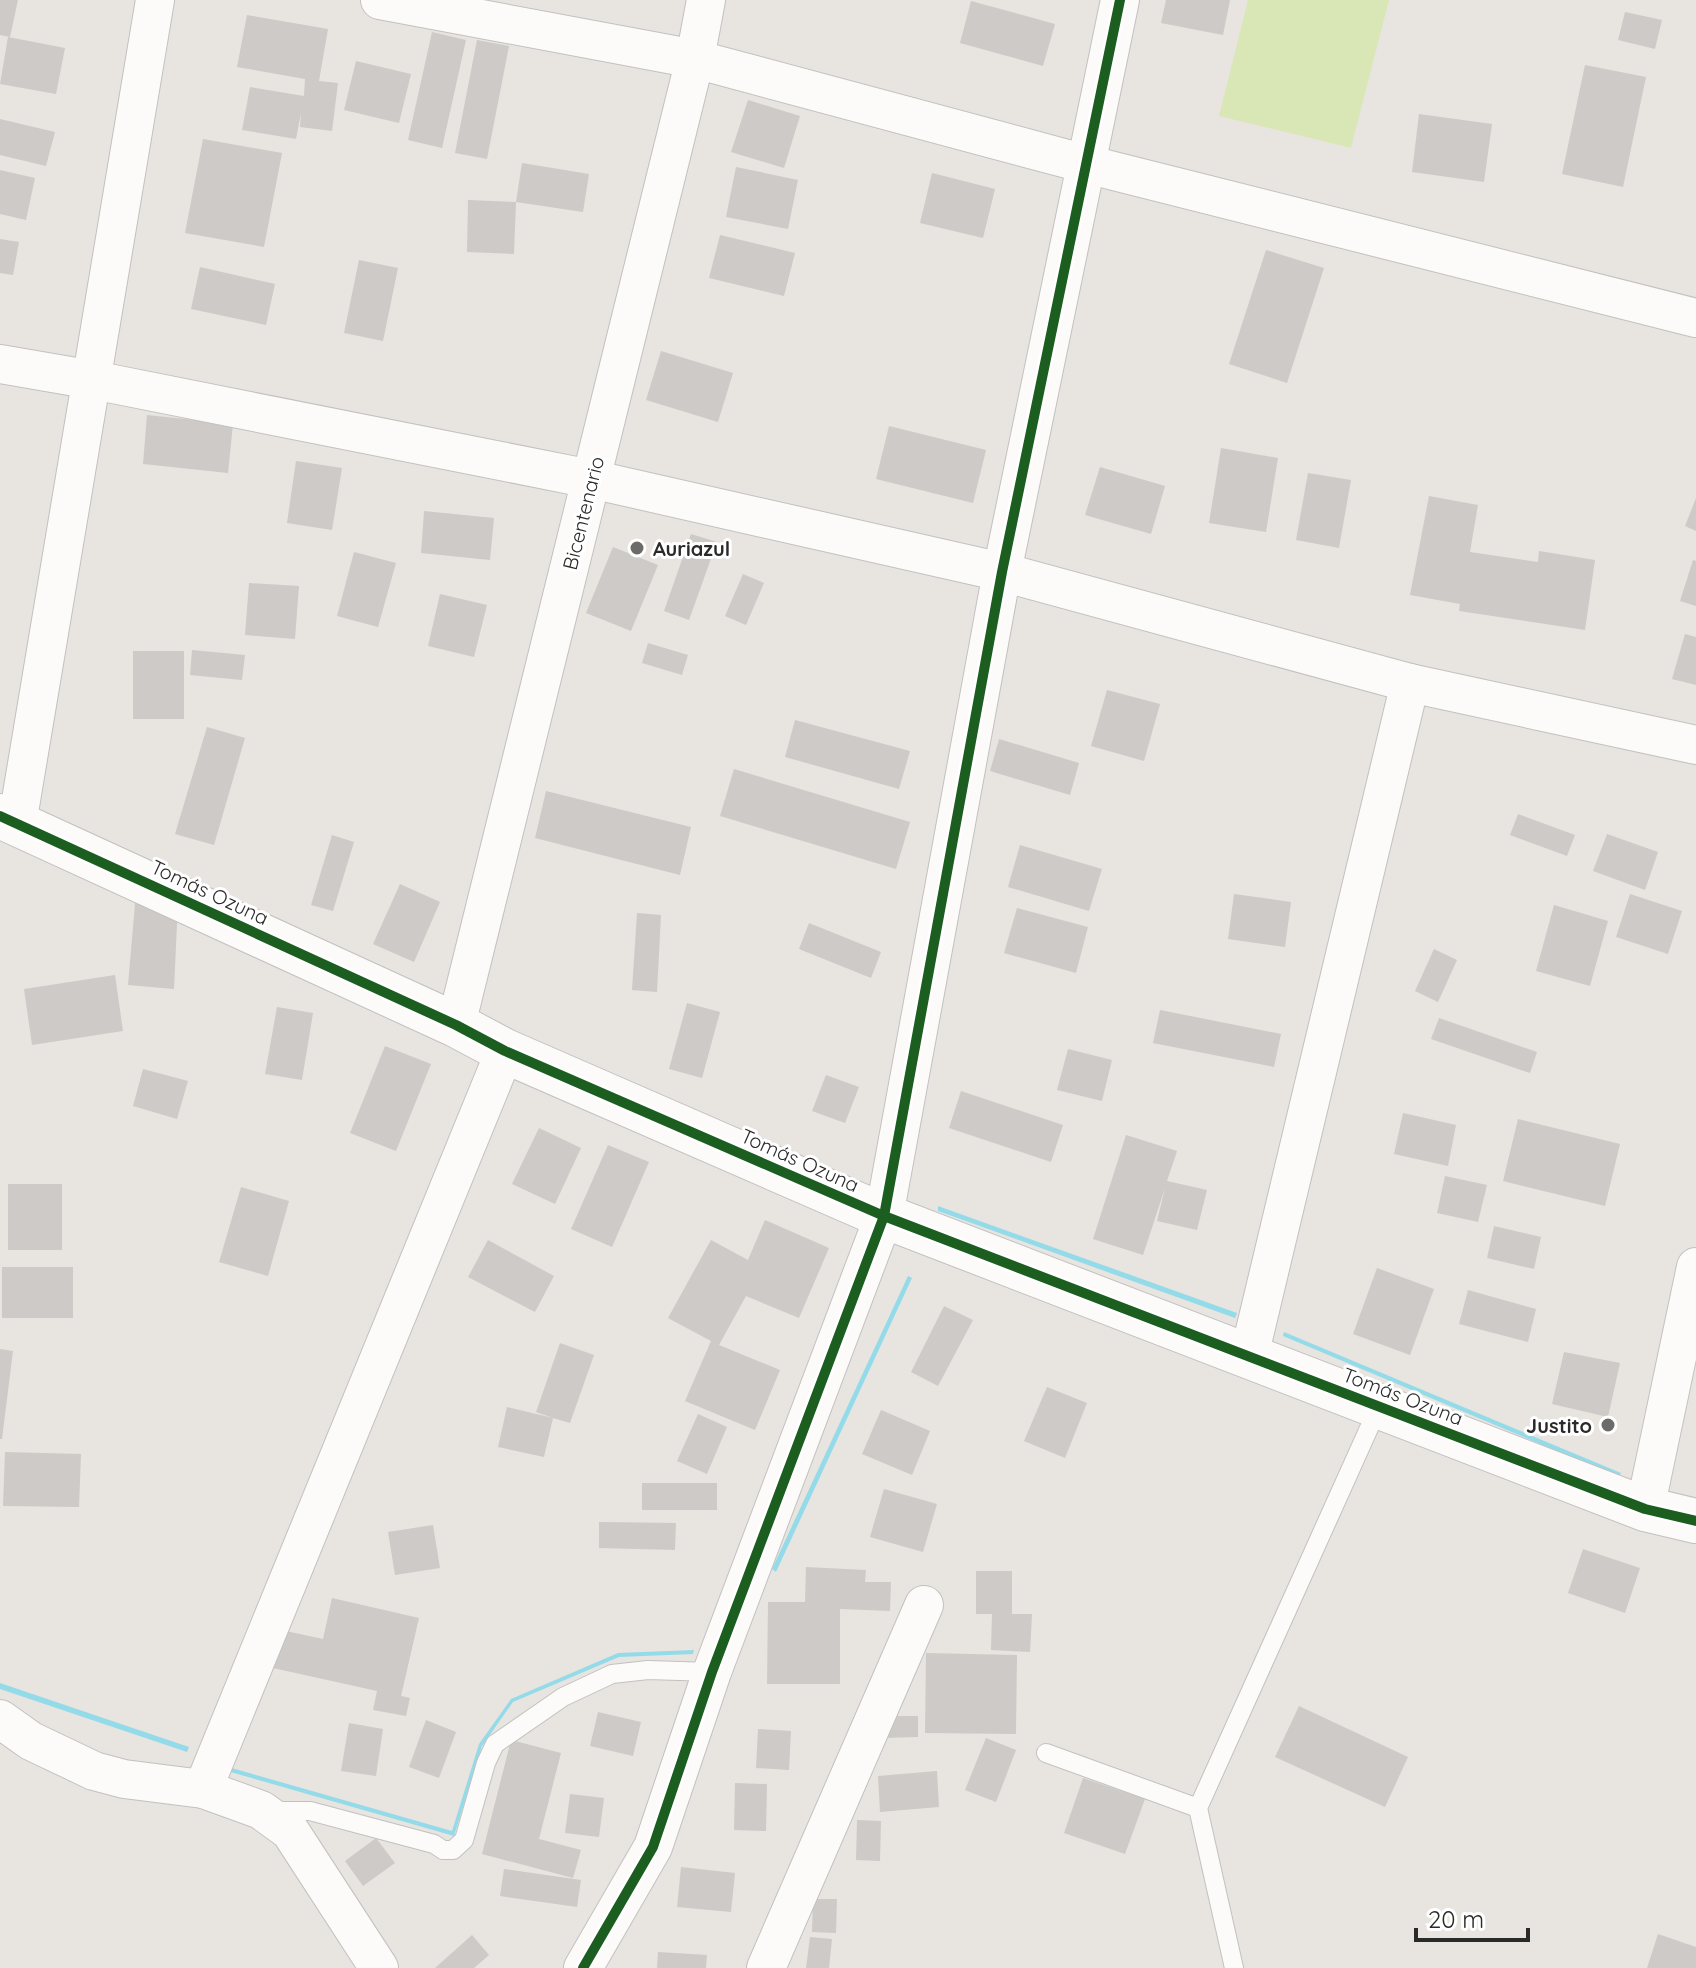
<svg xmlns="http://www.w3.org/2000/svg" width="1696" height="1968" font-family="Quicksand,sans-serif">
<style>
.pitch{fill:#d9e7b6}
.water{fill:#94dbe9}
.building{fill:#cdcac7}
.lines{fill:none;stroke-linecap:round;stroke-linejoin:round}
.lane-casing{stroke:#c2c1c1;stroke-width:20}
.street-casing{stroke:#c2c1c1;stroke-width:40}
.secondary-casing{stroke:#c2c1c1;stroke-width:46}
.lane{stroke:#fcfbfa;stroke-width:18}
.street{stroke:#fcfbfa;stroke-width:38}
.secondary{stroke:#fcfbfa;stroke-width:44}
.cycleway-casing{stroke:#fff;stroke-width:15}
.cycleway{stroke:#1b5e20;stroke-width:10}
.poi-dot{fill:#6c6b6a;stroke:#fff;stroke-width:3}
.labels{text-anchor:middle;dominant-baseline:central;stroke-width:6;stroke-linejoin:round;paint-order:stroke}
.street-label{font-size:20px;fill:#2a2a2a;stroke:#fff}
.poi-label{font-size:20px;font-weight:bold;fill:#2a2a2a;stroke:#fff;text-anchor:start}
</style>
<rect width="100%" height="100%" fill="#e8e4e0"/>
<polygon class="pitch" points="1248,0 1389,0 1351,148 1219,116"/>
<g class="water">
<polygon points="938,1206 1237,1313 1235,1318 938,1211"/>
<polygon points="908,1276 912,1278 776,1572 772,1569"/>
<polygon points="1284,1332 1621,1473 1619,1477 1283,1336"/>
<polygon points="694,1650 693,1654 619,1657 513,1702 482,1746 454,1836 227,1771 228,1767 452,1831 479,1744 511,1699 618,1653"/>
<polygon points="0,1683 189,1747 187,1752 0,1689"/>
</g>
<g class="building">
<polygon points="0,0 18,0 10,37 0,35"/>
<polygon points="1166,0 1230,0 1223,35 1161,23"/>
<polygon points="971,1 1055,24 1043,66 960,43"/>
<polygon points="1625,12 1662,20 1655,49 1618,40"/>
<polygon points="247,15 328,29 319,81 338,83 332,131 300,127 301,113 296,139 242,130 250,87 304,96 305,79 237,67"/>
<polygon points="432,32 466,40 442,148 408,140"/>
<polygon points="8,37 65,48 56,94 0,84"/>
<polygon points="477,40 509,46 487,159 455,153"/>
<polygon points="356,61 411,74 399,123 344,110"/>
<polygon points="1585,65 1646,77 1623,187 1562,174"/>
<polygon points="748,100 800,116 784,168 731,152"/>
<polygon points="1419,114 1492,124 1484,182 1412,172"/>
<polygon points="0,119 55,132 46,166 0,155"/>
<polygon points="203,139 282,153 264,247 185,233"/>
<polygon points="522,163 589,174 583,212 516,202"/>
<polygon points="736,167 798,180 788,229 726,217"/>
<polygon points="0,170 35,178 26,220 0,214"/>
<polygon points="932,173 995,189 983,238 920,223"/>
<polygon points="468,200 516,202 514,254 467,252"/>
<polygon points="720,235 795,253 784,296 709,278"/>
<polygon points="0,239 19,242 13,275 0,273"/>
<polygon points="1266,250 1324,268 1287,383 1229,364"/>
<polygon points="359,260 398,268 383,341 344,333"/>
<polygon points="200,267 275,284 266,325 191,309"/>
<polygon points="661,351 733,373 718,422 646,400"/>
<polygon points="147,415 233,424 228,473 143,464"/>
<polygon points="889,426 986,450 973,503 876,479"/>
<polygon points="1221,448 1278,458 1266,532 1209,523"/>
<polygon points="296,461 342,468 332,530 287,523"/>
<polygon points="1100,467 1165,486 1151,534 1085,515"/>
<polygon points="1308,473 1351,480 1339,548 1296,540"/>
<polygon points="1429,496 1478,505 1470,552 1538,562 1539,551 1595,560 1585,630 1459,611 1460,604 1410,595"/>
<polygon points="1696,498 1696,531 1685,526"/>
<polygon points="424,511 494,518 490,560 421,553"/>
<polygon points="691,534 717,542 689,620 664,611"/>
<polygon points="613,547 658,565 631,631 586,613"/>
<polygon points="354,552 396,563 378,627 337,616"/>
<polygon points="1693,560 1696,561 1696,606 1680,601"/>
<polygon points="743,574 764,583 746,625 725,616"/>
<polygon points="249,583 299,586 295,639 245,635"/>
<polygon points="440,594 487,605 474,657 428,646"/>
<polygon points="1685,634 1696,637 1696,685 1672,679"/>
<polygon points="648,643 688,655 682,675 642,663"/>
<polygon points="192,650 245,655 242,680 190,675"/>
<rect x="133" y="651" width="51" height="68"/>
<polygon points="1107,690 1160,704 1144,761 1091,746"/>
<polygon points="795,720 910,751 899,789 785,757"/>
<polygon points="207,727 245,738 214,845 175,834"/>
<polygon points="999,739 1079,763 1070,795 990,771"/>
<polygon points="734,769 910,822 896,869 720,816"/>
<polygon points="546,791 691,827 680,875 535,838"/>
<polygon points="1518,814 1575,835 1567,856 1510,835"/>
<polygon points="1607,834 1658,852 1645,890 1593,871"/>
<polygon points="332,835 354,842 333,911 311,905"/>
<polygon points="1020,845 1102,869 1089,911 1008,887"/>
<polygon points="400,884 440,902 414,962 373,944"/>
<polygon points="136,892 178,902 174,989 128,985"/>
<polygon points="1234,894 1291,902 1285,947 1228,939"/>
<polygon points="1630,894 1682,911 1668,954 1616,937"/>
<polygon points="1554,905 1608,921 1590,986 1536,971"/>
<polygon points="1017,908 1088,927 1076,973 1004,953"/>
<polygon points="637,913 661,915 657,992 632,990"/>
<polygon points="809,923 881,952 871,978 799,949"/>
<polygon points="1434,949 1457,960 1438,1002 1415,991"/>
<polygon points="115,975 123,1031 32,1045 24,989"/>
<polygon points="687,1003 720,1012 702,1078 669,1069"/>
<polygon points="277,1007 313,1013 302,1080 265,1074"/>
<polygon points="1160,1010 1281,1034 1274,1067 1153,1043"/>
<polygon points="1439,1018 1537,1052 1530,1073 1431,1039"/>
<polygon points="385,1046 431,1064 396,1151 350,1133"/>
<polygon points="1068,1049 1112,1060 1102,1101 1057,1090"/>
<polygon points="143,1069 188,1081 177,1119 133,1106"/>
<polygon points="826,1075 859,1087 845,1123 812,1111"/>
<polygon points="961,1091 1063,1125 1051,1162 949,1128"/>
<polygon points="1403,1113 1456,1125 1448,1166 1394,1154"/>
<polygon points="1518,1119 1620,1144 1605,1206 1503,1181"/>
<polygon points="539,1128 581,1148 555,1204 512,1184"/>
<polygon points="1126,1135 1177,1151 1167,1181 1207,1190 1197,1230 1157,1221 1165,1188 1143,1255 1093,1239"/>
<polygon points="608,1145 649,1162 612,1247 571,1229"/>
<polygon points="1445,1176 1487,1185 1478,1222 1437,1213"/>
<rect x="8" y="1184" width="54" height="66"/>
<polygon points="241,1187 289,1201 268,1276 219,1262"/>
<polygon points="765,1220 829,1248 799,1318 746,1296 719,1345 780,1370 755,1430 685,1401 711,1341 668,1318 711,1240 748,1260"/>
<polygon points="1494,1226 1541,1237 1534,1269 1487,1258"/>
<polygon points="488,1240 554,1276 535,1312 468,1277"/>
<rect x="2" y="1267" width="71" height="51"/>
<polygon points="1377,1268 1434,1289 1410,1355 1353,1334"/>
<polygon points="1468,1290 1536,1309 1528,1342 1459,1324"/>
<polygon points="944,1306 973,1320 938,1386 911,1372"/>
<polygon points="560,1343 594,1355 570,1423 553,1418 544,1457 498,1447 507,1407 553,1418 536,1412"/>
<polygon points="0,1349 13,1351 2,1439 0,1439"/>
<polygon points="1564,1352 1620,1363 1608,1417 1552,1404"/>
<polygon points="1047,1387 1087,1403 1065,1458 1024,1441"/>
<polygon points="881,1410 930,1431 912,1475 862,1454"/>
<polygon points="698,1414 727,1427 707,1474 677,1461"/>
<polygon points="5,1452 81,1454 79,1507 3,1506"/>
<rect x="642" y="1483" width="75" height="27"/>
<polygon points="884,1489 937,1504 923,1552 870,1537"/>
<polygon points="599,1522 676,1523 675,1550 599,1548"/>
<polygon points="433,1525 440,1568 395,1575 388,1532"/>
<polygon points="1583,1549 1640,1568 1625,1613 1568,1593"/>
<polygon points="806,1567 866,1570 865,1582 891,1582 890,1611 840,1609 840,1684 767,1684 768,1602 805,1602"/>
<polygon points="976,1571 1012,1571 1012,1614 1032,1614 1030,1652 991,1650 992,1614 976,1614"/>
<polygon points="332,1598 419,1618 401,1696 410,1698 406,1716 373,1710 377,1691 273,1668 281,1630 323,1639"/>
<polygon points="926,1653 1017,1655 1016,1734 925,1733"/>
<polygon points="1299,1706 1408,1757 1385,1807 1275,1757"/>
<polygon points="598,1712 641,1722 633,1756 590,1746"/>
<polygon points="884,1716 918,1716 918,1737 884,1738"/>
<polygon points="426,1720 456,1732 439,1778 409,1767"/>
<polygon points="349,1723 383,1729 376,1776 341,1771"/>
<polygon points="758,1729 791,1731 789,1770 756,1768"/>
<polygon points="986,1738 1016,1750 996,1802 965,1790"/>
<polygon points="511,1740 561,1753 539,1839 581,1850 573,1878 482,1854"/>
<polygon points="937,1771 939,1807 880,1812 878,1776"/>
<polygon points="1083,1778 1145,1799 1125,1854 1064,1833"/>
<polygon points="735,1783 767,1784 766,1831 734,1830"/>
<polygon points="570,1794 604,1798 599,1837 565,1833"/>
<polygon points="857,1820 881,1821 880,1861 856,1860"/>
<polygon points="376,1838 395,1863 363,1886 345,1861"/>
<polygon points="681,1867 735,1873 731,1912 677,1907"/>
<polygon points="504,1869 581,1880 577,1907 500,1896"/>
<polygon points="813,1899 837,1899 836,1933 812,1932"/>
<polygon points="1658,1934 1696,1947 1696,1968 1647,1968"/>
<polygon points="472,1935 489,1955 474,1968 435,1968"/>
<polygon points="810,1937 832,1939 829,1968 806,1968"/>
<polygon points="658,1952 707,1955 706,1968 657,1968"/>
</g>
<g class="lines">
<g class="lane-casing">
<g id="lane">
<polyline points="1046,1753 1198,1808"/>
<polyline points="271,1811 310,1811 434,1844 443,1850 453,1850 464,1840 486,1763 495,1744 563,1697 612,1674 648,1670 712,1672"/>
<polyline points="1234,1968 1198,1808 1379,1406"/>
</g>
</g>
<g class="street-casing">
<g id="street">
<polyline points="380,0 695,59 1086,164 1696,318"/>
<polyline points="0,364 93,380 591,479 1002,572 1410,683 1696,745"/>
<polyline points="17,824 155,0"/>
<polyline points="456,1025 695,59 706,0"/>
<polyline points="1249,1356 1410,683"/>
<polyline points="1645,1509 1696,1267"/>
<polyline points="0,1719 31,1741 94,1771 124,1779 203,1789 261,1810 290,1831 379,1968"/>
<polyline points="203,1789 505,1051"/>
<polyline points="583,1968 653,1847 712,1672 884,1216 1002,572 1120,0"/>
<polyline points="766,1968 924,1605"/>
</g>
</g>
<g class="secondary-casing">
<polyline id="secondary" points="0,816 456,1025 505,1051 884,1216 1645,1509 1696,1521"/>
</g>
<use href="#lane" class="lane"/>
<use href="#street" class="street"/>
<use href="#secondary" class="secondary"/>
<g class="cycleway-casing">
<g id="cycleway">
<polyline points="0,816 456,1025 505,1051 884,1216 1645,1509 1696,1521"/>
<polyline points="583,1968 653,1847 712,1672 884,1216 1002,572 1120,0"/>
</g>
</g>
<use href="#cycleway" class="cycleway"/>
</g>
<g class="poi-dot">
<circle cx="637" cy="548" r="8"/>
<circle cx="1608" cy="1425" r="8"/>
</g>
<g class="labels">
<g class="street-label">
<text transform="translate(583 513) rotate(-76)">Bicentenario</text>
<text transform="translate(210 892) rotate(25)">Tomás Ozuna</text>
<text transform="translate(800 1160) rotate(24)">Tomás Ozuna</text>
<text transform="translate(1403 1396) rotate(21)">Tomás Ozuna</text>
</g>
<g class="poi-label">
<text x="653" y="548">Auriazul</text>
<text x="1592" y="1425" text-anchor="end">Justito</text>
</g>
</g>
<path d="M1416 1928v12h112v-12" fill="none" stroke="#2a2a2a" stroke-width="4"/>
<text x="1428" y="1928" font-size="24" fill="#2a2a2a" stroke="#ffffff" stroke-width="6" paint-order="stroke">20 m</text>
</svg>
